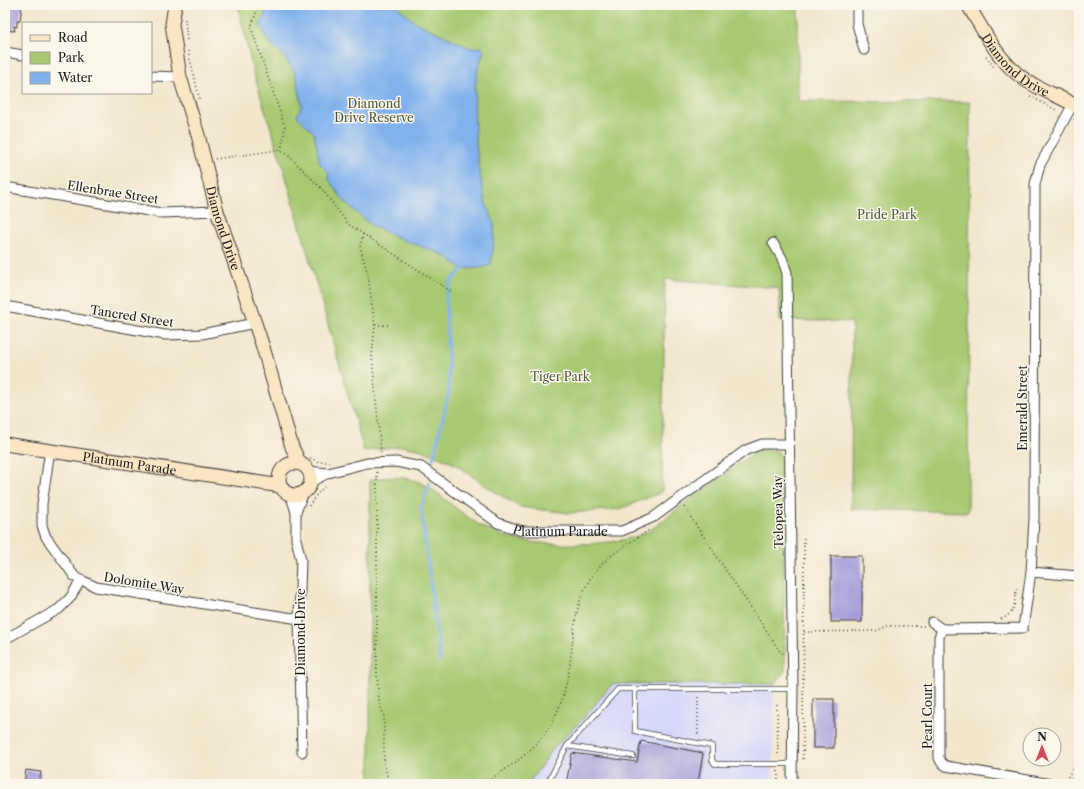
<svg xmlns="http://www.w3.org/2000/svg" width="1084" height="789" font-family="'Libre Caslon Text',serif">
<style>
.built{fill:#d5d8f9}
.green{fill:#a8c972;stroke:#627247}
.water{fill:#82b2ed;stroke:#4f6784}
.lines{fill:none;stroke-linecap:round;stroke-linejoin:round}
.stream{stroke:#82b2ed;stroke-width:3}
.building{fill:#a59dd9}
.lane-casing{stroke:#3c3a37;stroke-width:6}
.street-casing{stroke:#3c3a37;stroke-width:11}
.secondary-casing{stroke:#3c3a37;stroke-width:15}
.path{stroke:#3c3a37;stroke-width:1.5;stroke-dasharray:1 3;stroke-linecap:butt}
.lane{stroke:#fff;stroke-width:4.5}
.street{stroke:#fff;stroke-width:9}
.secondary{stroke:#fbe6c4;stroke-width:13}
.labels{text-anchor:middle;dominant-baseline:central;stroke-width:3;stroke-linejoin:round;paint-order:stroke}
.street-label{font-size:12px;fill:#1c1c1c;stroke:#fbf7ec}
.park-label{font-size:12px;fill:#4d593a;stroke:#fbf7ec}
</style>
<rect width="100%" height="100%" fill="#fbf7ec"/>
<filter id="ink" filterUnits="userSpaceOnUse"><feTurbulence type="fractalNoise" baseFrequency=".025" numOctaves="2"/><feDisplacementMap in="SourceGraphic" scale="8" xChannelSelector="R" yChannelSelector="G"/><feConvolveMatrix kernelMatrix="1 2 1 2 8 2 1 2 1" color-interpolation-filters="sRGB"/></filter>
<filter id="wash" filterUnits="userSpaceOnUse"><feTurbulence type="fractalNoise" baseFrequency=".012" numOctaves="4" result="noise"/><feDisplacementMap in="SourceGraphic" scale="16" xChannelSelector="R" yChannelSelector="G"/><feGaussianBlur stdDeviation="0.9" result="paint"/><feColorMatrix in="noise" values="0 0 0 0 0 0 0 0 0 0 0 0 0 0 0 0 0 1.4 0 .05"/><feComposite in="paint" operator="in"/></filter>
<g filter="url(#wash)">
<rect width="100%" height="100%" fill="#f2e7cd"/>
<polygon class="built" points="612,684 774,684 773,784 528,784 554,748 583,719"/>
<g class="green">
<polygon points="238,5 798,5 798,101 970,102 968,512 851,509 852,322 780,320 779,288 665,279 662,492 620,509 569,513 519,507 483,484 455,464 422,450 402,446 364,451 284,170 253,72"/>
<path d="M768,449L778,452L783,460L785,671L774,684H612L583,719L554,748L528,784H370V480C425,469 432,493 472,520C483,528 496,534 510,538C540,547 617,547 645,533C658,526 670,515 681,506C707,487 732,469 757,450Z"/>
</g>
<path class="water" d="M269,5H396L415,22L470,48L481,47L484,52C467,85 476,163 485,200C487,208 493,217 494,225C495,238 492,252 491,265L480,268L463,269L444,255L401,239L371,225L343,200L328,178L329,173L320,164L314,133L297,116L302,105L296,75L282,54L269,43L260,25Z"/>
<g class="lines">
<g class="stream">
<polyline points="433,459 449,392 446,297 451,281 463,269"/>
<polyline points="430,483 421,507 440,661"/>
</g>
</g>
<g id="blocks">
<g class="building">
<polygon points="5,5 22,5 20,21 17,21 17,27 14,26 15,31 5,30"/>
<rect x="831" y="556" width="31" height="66"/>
<rect x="813" y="699" width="21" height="49"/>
<polygon points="641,741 703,753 698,784 566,784 572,753 637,762"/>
<polygon points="26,770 41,772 39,784 24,784"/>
</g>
</g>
</g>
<g filter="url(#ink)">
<use href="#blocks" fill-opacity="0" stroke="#3c3a37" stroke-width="1"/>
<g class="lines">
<g class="lane-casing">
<g id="lane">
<polyline points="635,689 635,731 712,746 712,760 715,764 792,764"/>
<polyline points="567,746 633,756"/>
<polyline points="547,784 567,746 618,689 793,689"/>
</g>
</g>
<g class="street-casing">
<g id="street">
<polyline points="857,5 857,24 864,50"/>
<polyline points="5,52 23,55"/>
<polyline points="151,76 180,77"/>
<polyline points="5,187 161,213 217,211"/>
<polyline points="773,243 782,258 787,273 793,689 792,784"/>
<polyline points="5,306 165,335 202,334 255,323"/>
<polyline points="50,450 42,504 42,526 46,537 75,577 96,587 299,619"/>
<polyline points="308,471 328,473"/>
<path id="s1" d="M311,482L328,473L367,463L396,462L421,467L498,523L522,531H622L654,517L746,450L762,444H788"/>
<polyline points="290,494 296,512"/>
<polyline points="1031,572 1079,576"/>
<polyline points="932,622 942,629 1023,628 1031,572 1034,519 1035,184 1040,165 1073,104"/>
<polyline points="942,629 939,637 939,758 941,762 946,766 1051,784"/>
<polyline points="7,638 59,609 70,598 81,580"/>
<polyline points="302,752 299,619 301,560 296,539 296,512 304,492"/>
</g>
</g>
<g class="secondary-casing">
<g id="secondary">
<path id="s2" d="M175,5L172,24L180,77L198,135L217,211L263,347L292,447L300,464"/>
<path id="s3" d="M968,5C985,33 999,63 1027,81C1044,92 1063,97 1079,108"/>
<path id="s4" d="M5,444L281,486"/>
<circle cx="295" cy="479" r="16"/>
<polyline points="1077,784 1079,780"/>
</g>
</g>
<g class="path">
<polyline points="259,5 251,27 285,127 281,151"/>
<polyline points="954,5 958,12"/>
<polyline points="185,19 187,41"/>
<polyline points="188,51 200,101"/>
<polyline points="986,56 994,67"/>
<polyline points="1030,96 1058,111"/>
<polyline points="1074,119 1079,123"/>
<polyline points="215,159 278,150 287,154 322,189 348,224 452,292"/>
<polyline points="363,234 360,247 368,275 375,326 372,356 381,454"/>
<polyline points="375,325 389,325"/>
<polyline points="310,458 319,462 332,462"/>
<polyline points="377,472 377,676 379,700 384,717 384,763 389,784"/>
<polyline points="309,506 317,494 326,485"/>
<polyline points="684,507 781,653 784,653"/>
<path d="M1001,619C1022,611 1010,596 1019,586"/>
<polyline points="804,632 876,631 887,626 925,626"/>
<polyline points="698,697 698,736"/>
<polyline points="777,705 778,757"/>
<polyline points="803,759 804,538"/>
<path d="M481,784C490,780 499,774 507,768C545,743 562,714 569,669C574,640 573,607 589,581C602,558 627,545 649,530"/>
<polyline points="778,784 778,771"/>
<polyline points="1064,784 1079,757"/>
</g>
<use href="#lane" class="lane"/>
<use href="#street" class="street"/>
<use href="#secondary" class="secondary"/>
</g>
</g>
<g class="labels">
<g class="street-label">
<text stroke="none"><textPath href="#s3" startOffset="78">Diamond Drive</textPath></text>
<text transform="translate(113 192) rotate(9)">Ellenbrae Street</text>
<text stroke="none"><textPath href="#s2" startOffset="230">Diamond Drive</textPath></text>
<text transform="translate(132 316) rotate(9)">Tancred Street</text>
<text transform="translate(1022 408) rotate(-90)">Emerald Street</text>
<text stroke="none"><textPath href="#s4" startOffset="126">Platinum Parade</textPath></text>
<text transform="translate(778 512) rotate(-91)">Telopea Way</text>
<text stroke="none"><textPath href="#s1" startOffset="273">Platinum Parade</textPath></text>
<text transform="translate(144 583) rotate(9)">Dolomite Way</text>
<text transform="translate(300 632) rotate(-90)">Diamond Drive</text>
<text transform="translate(927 716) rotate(-90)">Pearl Court</text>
</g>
<g class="park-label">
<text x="374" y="103">Diamond<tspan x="374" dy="14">Drive Reserve</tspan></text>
<text x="887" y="214">Pride Park</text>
<text x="560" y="376">Tiger Park</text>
</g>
</g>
<rect width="1084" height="789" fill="none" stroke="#fbf7ec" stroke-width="20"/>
<rect x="22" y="22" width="130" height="72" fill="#fbf7ec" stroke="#a29f99"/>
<rect x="30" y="35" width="20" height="6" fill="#fbe6c4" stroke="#a29f99"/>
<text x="58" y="42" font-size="12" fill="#1c1c1c">Road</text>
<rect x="30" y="52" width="20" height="12" fill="#a8c972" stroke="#a29f99"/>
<text x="58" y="62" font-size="12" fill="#1c1c1c">Park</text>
<rect x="30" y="72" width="20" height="12" fill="#82b2ed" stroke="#a29f99"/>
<text x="58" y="82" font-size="12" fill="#1c1c1c">Water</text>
<g transform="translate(1042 747)"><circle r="19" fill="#fbf7ec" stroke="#a29f99"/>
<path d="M0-3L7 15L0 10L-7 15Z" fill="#d1495b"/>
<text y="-6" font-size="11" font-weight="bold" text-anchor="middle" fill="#1c1c1c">N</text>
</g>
</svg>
